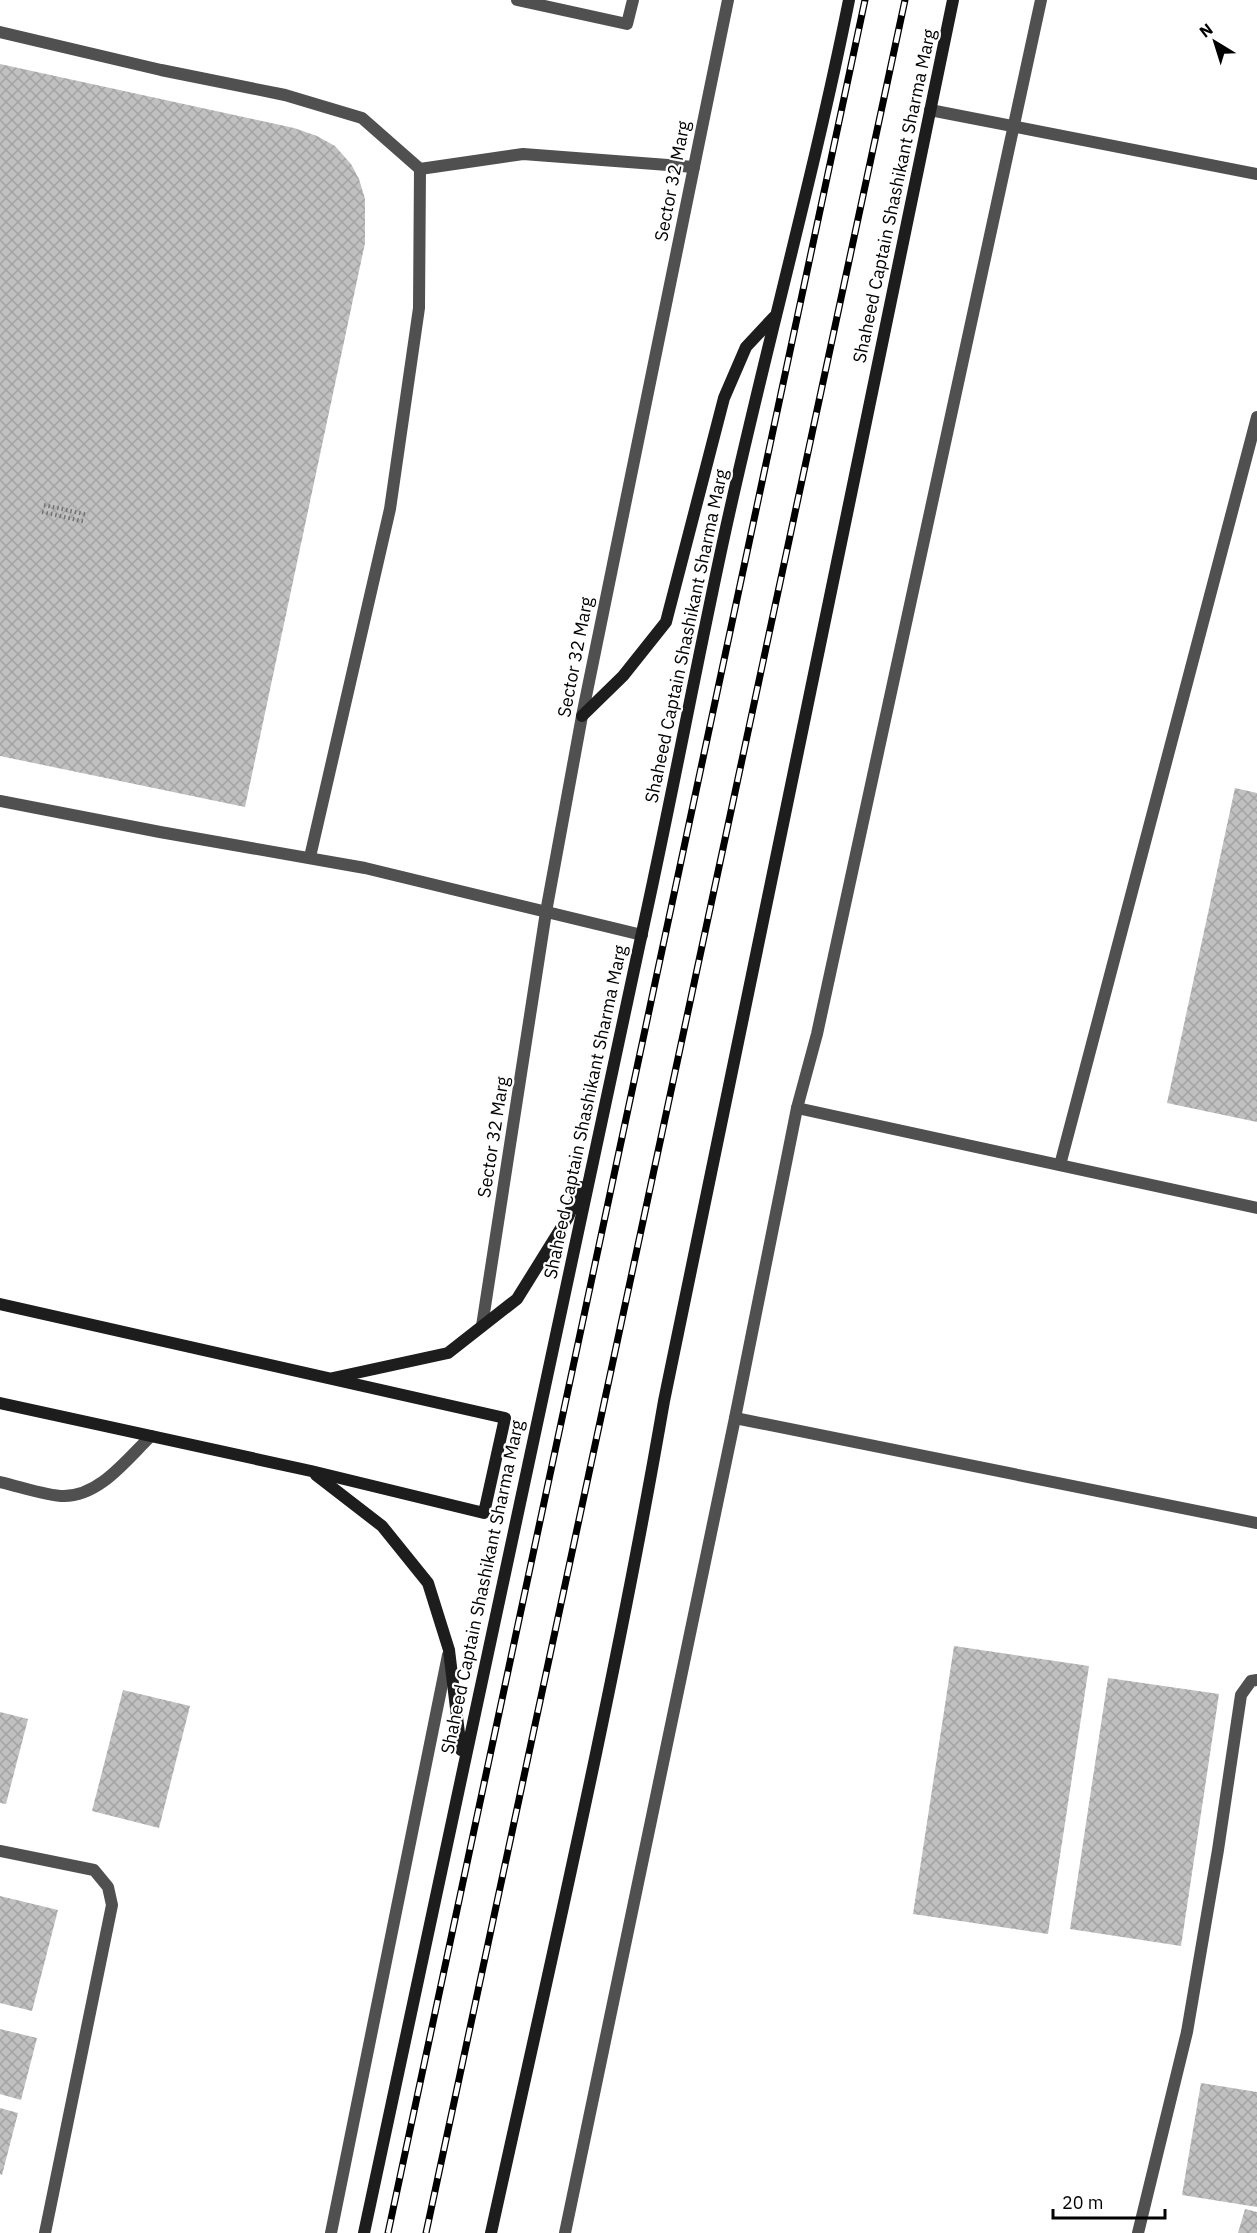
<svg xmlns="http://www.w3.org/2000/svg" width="1257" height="2233" font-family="'IBM Plex Sans',sans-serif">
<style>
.building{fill:url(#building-cross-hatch)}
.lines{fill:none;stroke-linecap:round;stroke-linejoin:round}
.path{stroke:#727272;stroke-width:4;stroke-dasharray:1.5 3;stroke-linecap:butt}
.service{stroke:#505050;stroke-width:12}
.minor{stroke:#505050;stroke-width:12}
.tertiary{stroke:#505050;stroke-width:12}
.secondary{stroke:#1d1d1d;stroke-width:12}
.rail-casing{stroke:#000;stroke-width:7}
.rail{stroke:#fff;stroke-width:4.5;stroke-dasharray:14;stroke-linecap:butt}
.labels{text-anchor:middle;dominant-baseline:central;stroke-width:4.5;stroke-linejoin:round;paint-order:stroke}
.street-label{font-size:18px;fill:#000;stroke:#fff}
</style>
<defs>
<pattern id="building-cross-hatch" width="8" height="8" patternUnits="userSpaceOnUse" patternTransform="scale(1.5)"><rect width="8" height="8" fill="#c0c0c0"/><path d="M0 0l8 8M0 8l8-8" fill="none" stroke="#a3a3a3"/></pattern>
</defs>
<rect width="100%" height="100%" fill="#fff"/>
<g class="building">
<polygon points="0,64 294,128 317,136 335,146 351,164 359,179 365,199 365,243 245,807 0,756"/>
<polygon points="1235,788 1257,793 1257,1122 1167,1103"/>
<polygon points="954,1646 1089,1666 1048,1934 913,1914"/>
<polygon points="1108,1678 1219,1694 1181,1946 1070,1929"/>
<polygon points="123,1690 190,1706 159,1828 92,1811"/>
<polygon points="0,1712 28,1719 6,1804 0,1803"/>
<polygon points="0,1896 58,1910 32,2011 0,2003"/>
<polygon points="0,2029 37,2038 21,2100 0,2094"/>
<polygon points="1201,2083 1257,2092 1257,2207 1182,2195"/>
<polygon points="0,2108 18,2113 2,2175 0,2174"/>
<polygon points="1245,2209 1257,2212 1257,2233 1238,2233"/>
</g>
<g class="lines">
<g class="path">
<polyline points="44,505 88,515"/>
<polyline points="42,512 86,522"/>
</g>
<g class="service">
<polyline points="517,0 627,24 633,0"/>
<polyline points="0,32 161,70 285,95 362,118 420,169 523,154 694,167"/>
<polyline points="0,801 160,832 365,868 642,935"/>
<polyline points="310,857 390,509 419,308 420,169"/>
<polyline points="797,1108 1257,1208"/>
<polyline points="1060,1165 1257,417"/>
<polyline points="735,1418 1257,1523"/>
<polyline points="1138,2233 1187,2032 1218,1850 1241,1695 1251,1681 1257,1680"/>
</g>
<g class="minor">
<polyline points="930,110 1257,174"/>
<polyline points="482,1326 546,912 582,716 728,0"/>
<polyline points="0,1851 94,1870 108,1887 112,1905 45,2233"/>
<polyline points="331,2233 448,1655"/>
</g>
<g class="tertiary">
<path d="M0,1482C19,1486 46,1496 64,1496C100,1496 127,1459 151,1436"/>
<polyline points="565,2233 735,1418 797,1108 817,1034 1041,0"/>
</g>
<g class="secondary">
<polyline points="582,716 623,676 666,622 724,398 746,347 774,317"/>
<polyline points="0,1304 505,1418 484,1513 311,1471 0,1403"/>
<polyline points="333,1378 448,1353 517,1299 568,1217 581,1187"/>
<polyline points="316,1475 382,1526 428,1583 449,1650 461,1750"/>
<path d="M364,2233C454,1802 547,1372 640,942C670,807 695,671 724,537C763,357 813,180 849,0"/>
<path d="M491,2233C552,1956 616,1680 664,1401L953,0"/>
</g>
<g class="rail-casing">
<g id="rail">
<polyline points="388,2233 865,0"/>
<polyline points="426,2233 905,0"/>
</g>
</g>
<use href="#rail" class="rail"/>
</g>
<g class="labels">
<g class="street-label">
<text transform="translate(672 181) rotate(-79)">Sector 32 Marg</text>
<text transform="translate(894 196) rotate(-78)">Shaheed Captain Shashikant Sharma Marg</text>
<text transform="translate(686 636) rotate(-78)">Shaheed Captain Shashikant Sharma Marg</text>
<text transform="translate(575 657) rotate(-79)">Sector 32 Marg</text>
<text transform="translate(585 1112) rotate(-78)">Shaheed Captain Shashikant Sharma Marg</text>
<text transform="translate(493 1137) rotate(-81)">Sector 32 Marg</text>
<text transform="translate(482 1587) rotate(-78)">Shaheed Captain Shashikant Sharma Marg</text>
</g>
</g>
<g transform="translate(1215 42) rotate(322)" stroke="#ffffff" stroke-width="4.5" paint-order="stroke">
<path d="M0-4.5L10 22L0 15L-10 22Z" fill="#000000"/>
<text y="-9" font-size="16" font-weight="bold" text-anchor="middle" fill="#000000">N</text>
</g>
<path d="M1053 2209v9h112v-9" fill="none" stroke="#000000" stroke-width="3"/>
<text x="1062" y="2209" font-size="18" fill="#000000" stroke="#ffffff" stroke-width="4.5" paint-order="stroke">20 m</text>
</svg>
